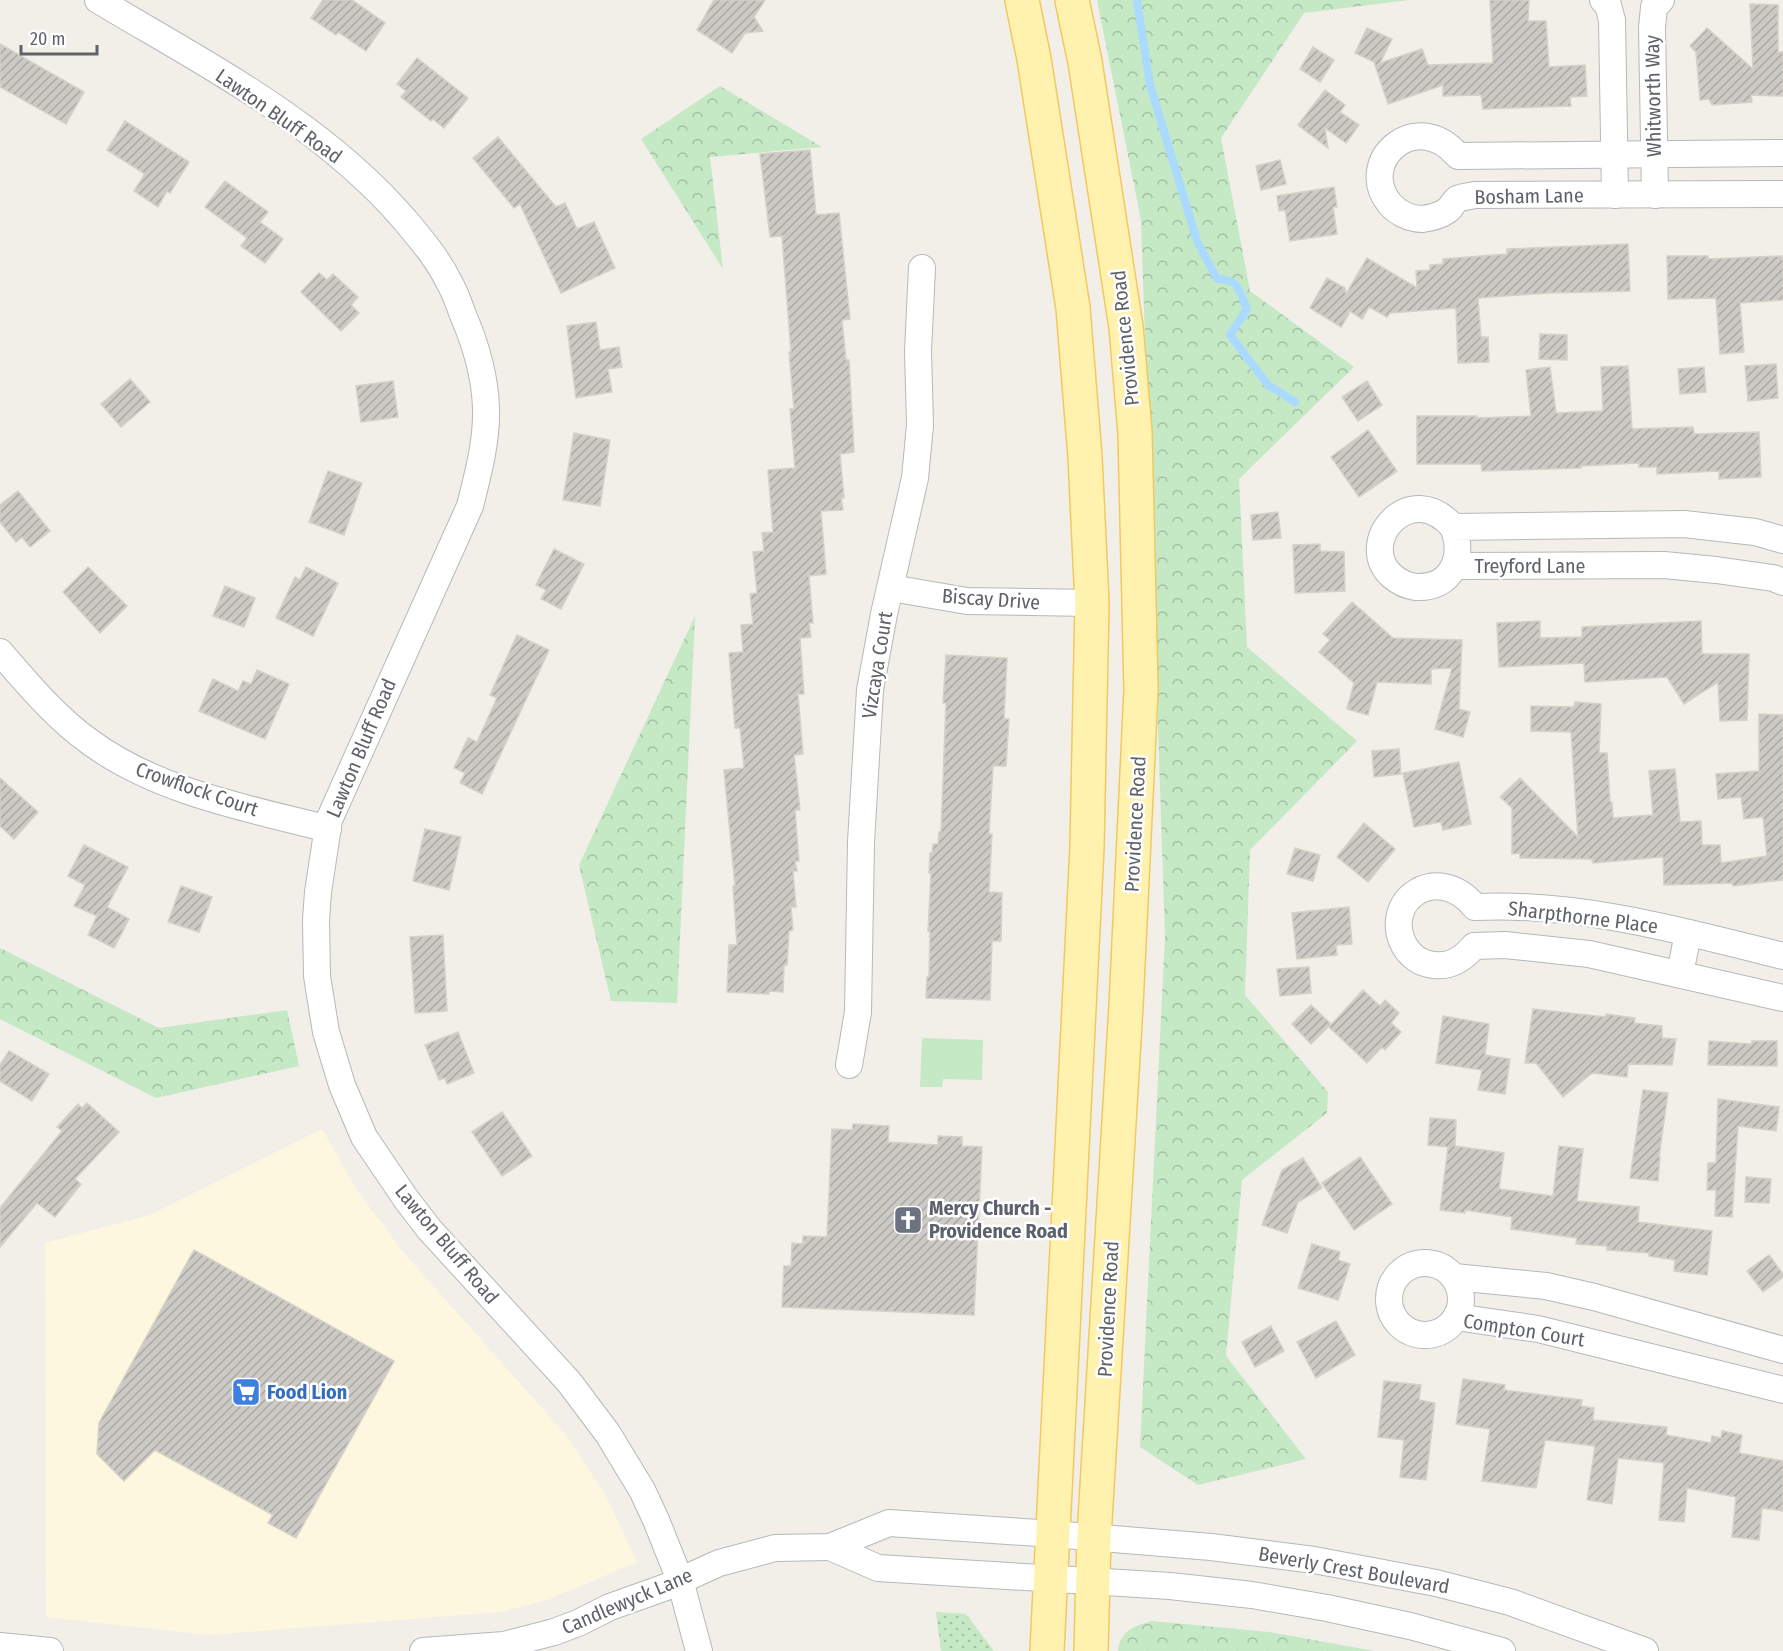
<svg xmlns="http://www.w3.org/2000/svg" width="1783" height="1651" font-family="'Fira Sans Condensed',sans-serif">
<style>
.commercial{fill:#fef7e0}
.grass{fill:url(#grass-dots)}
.forest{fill:url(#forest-crowns)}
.park{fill:#c5e8c5}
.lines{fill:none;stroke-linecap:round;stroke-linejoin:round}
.stream{stroke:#aadaff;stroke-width:8}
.building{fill:url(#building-hatch);stroke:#d6d1c6;stroke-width:1.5}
.minor-casing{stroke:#b5b8bc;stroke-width:28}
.major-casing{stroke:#f2c960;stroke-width:36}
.minor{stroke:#fff;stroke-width:26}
.major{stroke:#fff2af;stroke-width:33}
.labels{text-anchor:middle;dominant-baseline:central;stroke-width:5;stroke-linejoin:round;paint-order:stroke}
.street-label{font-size:20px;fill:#5f6368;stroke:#fff}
.worship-label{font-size:20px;font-weight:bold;fill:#5b616d;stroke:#fff;text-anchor:start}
.shop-label{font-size:20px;font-weight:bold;fill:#366cbe;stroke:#fff;text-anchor:start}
</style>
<defs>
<pattern id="grass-dots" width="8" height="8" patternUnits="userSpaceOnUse" patternTransform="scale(1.5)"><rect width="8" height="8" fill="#c5e8c5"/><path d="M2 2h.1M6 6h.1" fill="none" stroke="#a3c0a4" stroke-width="1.8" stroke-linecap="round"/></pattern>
<pattern id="forest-crowns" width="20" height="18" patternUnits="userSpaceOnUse" patternTransform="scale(1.5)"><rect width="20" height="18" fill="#c5e8c5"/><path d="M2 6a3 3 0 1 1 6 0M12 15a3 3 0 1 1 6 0" fill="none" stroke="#a3c0a4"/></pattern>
<pattern id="building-hatch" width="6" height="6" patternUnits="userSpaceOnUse" patternTransform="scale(1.5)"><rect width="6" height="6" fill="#cccac5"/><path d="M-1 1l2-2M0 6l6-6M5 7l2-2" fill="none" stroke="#a9a8a4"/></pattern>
</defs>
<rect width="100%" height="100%" fill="#f1efe8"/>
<polygon class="commercial" points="322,1129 356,1189 403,1252 566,1435 606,1496 637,1562 550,1599 500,1612 210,1635 46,1617 45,1243 150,1215"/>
<polygon class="grass" points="936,1612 966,1614 994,1651 941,1651"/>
<g class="forest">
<polygon points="1097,0 1409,0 1304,13 1221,138 1250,291 1354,367 1239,479 1247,647 1357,741 1250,850 1245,995 1328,1092 1327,1113 1242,1180 1226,1356 1306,1459 1198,1485 1140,1447 1165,936 1141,220"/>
<polygon points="720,86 822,147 710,157 723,269 641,139"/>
<polygon points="695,616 677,1003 611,1001 579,865"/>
<polygon points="0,948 159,1028 287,1010 299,1066 156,1098 0,1019"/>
<path d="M1152,1621L1269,1632L1375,1651H1118C1120,1630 1135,1626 1152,1621Z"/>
</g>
<polygon class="park" points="922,1038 983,1040 982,1080 943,1079 942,1087 920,1087"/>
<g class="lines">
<path class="stream" d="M1137,0L1150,85L1197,241L1217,279C1239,279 1239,290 1247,309L1230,335L1268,385L1295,402"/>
</g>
<g class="building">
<polygon points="323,0 352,0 385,23 366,51 338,32 336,35 311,18"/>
<polygon points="714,0 765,0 754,17 763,31 745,33 732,53 697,30"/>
<polygon points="1490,0 1529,0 1528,21 1546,21 1549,67 1585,65 1587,96 1570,97 1571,106 1483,109 1481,95 1443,96 1443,85 1388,104 1374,62 1355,53 1367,28 1392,39 1380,63 1422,49 1428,65 1493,63"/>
<polygon points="1750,4 1778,5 1778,52 1783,52 1783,96 1751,95 1752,102 1712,105 1709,99 1700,100 1696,52 1690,46 1707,28 1753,69"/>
<polygon points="0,44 84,92 66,124 0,87"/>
<polygon points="1313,47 1334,60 1320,82 1300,69"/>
<polygon points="417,58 468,98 444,128 433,119 431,121 401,97 406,91 397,84"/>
<polygon points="1325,90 1345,105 1340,112 1359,125 1346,143 1325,128 1328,148 1298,125"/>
<polygon points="125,121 189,162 170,193 167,191 158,207 134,191 145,174 107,150"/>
<polygon points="498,137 556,207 565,203 577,229 594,222 615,268 561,293 520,204 514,208 473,158"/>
<polygon points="810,150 816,215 839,213 850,319 842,320 846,360 849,360 854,452 840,454 844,498 841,498 843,510 821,511 826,574 809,576 813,623 809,623 811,637 800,638 804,694 798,694 803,754 794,755 800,810 795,810 799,861 795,861 797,871 793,871 796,907 791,907 793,930 789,931 787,965 784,965 783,992 769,991 769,994 727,992 729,945 737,945 733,886 735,886 724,770 744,768 740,728 735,728 729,653 743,652 741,625 753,624 750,594 757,593 753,552 764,551 762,533 773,532 768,470 795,468 790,409 794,409 789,352 791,352 782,236 770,237 760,154"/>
<polygon points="1280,160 1286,184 1261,190 1256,166"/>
<polygon points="225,181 268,212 260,222 283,239 265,263 241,246 247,238 205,207"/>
<polygon points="1334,187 1337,207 1333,207 1337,234 1290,241 1285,210 1279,211 1277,196"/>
<polygon points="1628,244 1630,291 1549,293 1478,298 1481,337 1488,337 1489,362 1458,363 1456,308 1390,313 1387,317 1369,307 1362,319 1348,310 1349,314 1341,327 1310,308 1327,278 1345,288 1346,294 1367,258 1417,288 1416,271 1430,270 1430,265 1443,264 1443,259 1507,254 1507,249"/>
<polygon points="1667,256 1708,256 1708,259 1783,256 1783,300 1740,303 1744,352 1720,354 1716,298 1668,299"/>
<polygon points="319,273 327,280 333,274 358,297 351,305 359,313 341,331 301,292"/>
<polygon points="596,322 600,350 619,347 622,367 608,369 612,392 576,398 567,326"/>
<polygon points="1540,334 1567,335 1567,360 1539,359"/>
<polygon points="1776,364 1778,398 1748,401 1745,366"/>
<polygon points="1628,366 1632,429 1693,427 1694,434 1759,432 1761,477 1719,479 1719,471 1657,474 1657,467 1639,467 1639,463 1581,466 1581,468 1482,471 1481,464 1417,464 1417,416 1477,416 1477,418 1531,416 1526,370 1550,367 1556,413 1603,411 1601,367"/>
<polygon points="1704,367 1706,392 1680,394 1678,369"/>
<polygon points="130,379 150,402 121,427 101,404"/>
<polygon points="393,381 398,417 361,422 356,386"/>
<polygon points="1367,381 1382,405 1358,421 1342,397"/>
<polygon points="1368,430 1397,471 1359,497 1331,457"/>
<polygon points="574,433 610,440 600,506 563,500"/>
<polygon points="328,471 362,483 344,535 309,522"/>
<polygon points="18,491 50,531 30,547 22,537 16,542 0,522 0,505"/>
<polygon points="1278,512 1281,538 1253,540 1251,515"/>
<polygon points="1320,544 1320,551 1344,552 1345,591 1295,593 1293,545"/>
<polygon points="554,549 584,564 561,609 541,599 546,590 536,585"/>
<polygon points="88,567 127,606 100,633 63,592"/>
<polygon points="306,567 338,583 313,636 276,618 295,577 300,580"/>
<polygon points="225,586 255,598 244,627 213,616"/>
<polygon points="1352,602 1393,638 1462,640 1459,709 1470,712 1463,737 1435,729 1452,668 1431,669 1431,684 1377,682 1368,715 1347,709 1354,683 1319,652 1330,640 1323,634"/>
<polygon points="1540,621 1540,638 1582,637 1582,627 1701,621 1702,654 1749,654 1747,720 1720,721 1718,682 1684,704 1667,677 1585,682 1584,663 1499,667 1497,623"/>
<polygon points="517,635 549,650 482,794 460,783 465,773 454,768 468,738 477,742 497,698 490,695"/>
<polygon points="946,655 1007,658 1004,719 1009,719 1006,766 993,766 989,834 992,834 989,892 1002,893 1001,941 992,941 990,1000 926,998 927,977 929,977 930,932 928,931 931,873 929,873 930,853 932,853 933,844 938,844 939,832 941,832 946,703 943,703"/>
<polygon points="257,670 289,684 265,739 199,711 213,679 238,691 243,681 251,684"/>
<polygon points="1575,702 1601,704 1599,753 1607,753 1610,802 1612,802 1613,818 1653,815 1649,771 1675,769 1680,822 1701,821 1702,845 1720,845 1721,863 1767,856 1763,817 1744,819 1741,797 1718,799 1716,774 1759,771 1759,714 1783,715 1783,880 1733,886 1732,883 1664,885 1663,857 1593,863 1592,859 1520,858 1520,853 1512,854 1512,808 1500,797 1520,778 1578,837 1571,732 1531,731 1531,706 1574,707"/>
<polygon points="1399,749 1401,774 1374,777 1372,751"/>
<polygon points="1459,762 1471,824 1443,830 1441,822 1414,827 1403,773"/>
<polygon points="0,778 38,812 14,839 0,826"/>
<polygon points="1364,823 1395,849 1368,882 1337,857"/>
<polygon points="425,829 461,837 449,890 413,881"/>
<polygon points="84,845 128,867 107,907 129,919 114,948 88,935 97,916 74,906 85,885 68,876"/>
<polygon points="1295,848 1320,855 1313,881 1287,874"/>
<polygon points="181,886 212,897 199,932 168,922"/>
<polygon points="1349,907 1352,944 1336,945 1337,955 1297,959 1292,913"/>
<polygon points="443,935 447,1011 415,1013 410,937"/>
<polygon points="1309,967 1311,993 1280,996 1277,969"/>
<polygon points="1363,990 1380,1006 1385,1000 1399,1013 1391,1023 1401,1032 1385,1050 1382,1047 1367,1063 1329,1027"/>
<polygon points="1311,1005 1331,1024 1311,1044 1292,1024"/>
<polygon points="1533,1009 1606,1017 1606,1014 1635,1018 1634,1023 1662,1026 1662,1038 1676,1039 1672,1065 1628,1064 1627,1077 1592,1073 1563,1097 1536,1063 1525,1063"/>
<polygon points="1443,1016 1489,1024 1485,1055 1510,1059 1505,1094 1478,1090 1482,1070 1436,1063"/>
<polygon points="458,1032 474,1073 447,1084 445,1078 439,1080 425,1045"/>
<polygon points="1709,1041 1752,1044 1752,1041 1777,1041 1777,1066 1708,1065"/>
<polygon points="9,1051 49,1074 32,1101 0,1081 0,1065"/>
<polygon points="1643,1090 1668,1093 1659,1157 1660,1157 1658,1181 1630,1178"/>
<polygon points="1718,1099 1779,1107 1776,1131 1738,1126 1732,1217 1715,1216 1716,1190 1707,1190 1708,1163 1716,1163"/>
<polygon points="87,1103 119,1132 75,1179 81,1184 55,1217 37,1203 0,1247 0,1208 62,1131 57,1127 78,1104 82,1108"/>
<polygon points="502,1112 532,1156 502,1176 472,1132"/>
<polygon points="1430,1118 1456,1120 1455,1146 1504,1153 1499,1189 1553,1196 1559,1146 1583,1149 1577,1201 1639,1207 1638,1222 1712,1231 1707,1275 1674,1271 1675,1260 1649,1256 1649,1253 1607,1250 1607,1246 1576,1244 1577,1238 1511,1229 1512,1217 1465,1210 1465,1213 1440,1210 1448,1147 1428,1145"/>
<polygon points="853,1124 889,1126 888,1142 938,1145 938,1136 962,1137 962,1146 982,1147 974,1315 782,1307 784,1266 791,1266 792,1243 803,1244 803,1236 827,1237 832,1129 852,1130"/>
<polygon points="1360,1157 1392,1204 1354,1230 1322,1183"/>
<polygon points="1303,1158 1322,1188 1298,1202 1287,1233 1262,1225 1282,1170"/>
<polygon points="1746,1177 1771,1179 1769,1203 1745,1202"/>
<polygon points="1312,1244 1340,1252 1338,1260 1350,1264 1338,1300 1298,1288"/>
<polygon points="194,1250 394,1361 296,1538 268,1523 273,1515 155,1450 124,1481 97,1454 99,1423"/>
<polygon points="1769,1255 1783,1274 1783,1277 1763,1292 1747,1271"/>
<polygon points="1336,1321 1355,1355 1316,1378 1297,1342"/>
<polygon points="1271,1326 1284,1351 1255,1367 1242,1342"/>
<polygon points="1463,1379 1505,1385 1504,1390 1582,1400 1581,1406 1594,1408 1593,1420 1667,1427 1666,1435 1711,1443 1712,1436 1721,1438 1722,1431 1742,1435 1739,1453 1783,1461 1783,1511 1762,1508 1759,1540 1732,1537 1736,1497 1687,1488 1684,1522 1659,1520 1664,1463 1618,1458 1612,1504 1587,1500 1595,1446 1545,1440 1536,1488 1482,1481 1490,1429 1456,1424"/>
<polygon points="1384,1381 1421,1385 1419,1400 1435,1403 1426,1480 1400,1477 1404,1440 1378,1437"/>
</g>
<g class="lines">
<g class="minor-casing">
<g id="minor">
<path d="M98,0C205,64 321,123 404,219C420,238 438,259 449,282C455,292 459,304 463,315C476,345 485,375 486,408C487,441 478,474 470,506L329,820L318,892L316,920L317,976L326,1032L342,1085L364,1137L406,1199L429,1229L569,1382L608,1434L642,1490L656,1520L680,1580L699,1651"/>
<polyline points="1603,0 1608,5 1612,20 1615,195"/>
<path d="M1783,153L1458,156C1416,106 1355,162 1390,204C1398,213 1410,219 1422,219C1431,218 1441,215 1448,210C1452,207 1453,202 1457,199C1461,197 1470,196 1475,195L1783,194"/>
<polyline points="1655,195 1652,28 1654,7 1661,0"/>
<path d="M1453,527C1465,557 1452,589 1416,587C1407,586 1399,582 1392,576C1355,543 1410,477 1453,527L1684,524L1755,532L1783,540"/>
<polyline points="1455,566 1664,565 1716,570 1773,578 1783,582"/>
<polyline points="891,588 967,601 1092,603"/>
<path d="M0,652C28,684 55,717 90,742C158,792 247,808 328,829"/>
<path d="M1783,956C1683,931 1579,902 1475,907C1438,861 1381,900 1404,945C1410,956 1421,964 1434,965C1451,967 1463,959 1474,946L1505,945L1589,954L1783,998"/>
<polyline points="1680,974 1688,933"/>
<polyline points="849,1065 858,1012 861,842 870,690 884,614 915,478 920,425 918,351 922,268"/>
<circle cx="1425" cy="1299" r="36"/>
<polyline points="1454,1277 1546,1286 1594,1297 1783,1350"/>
<polyline points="1456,1317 1538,1329 1783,1390"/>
<polyline points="830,1547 878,1568 1170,1586 1252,1595 1327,1608 1410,1626 1502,1651"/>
<polyline points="0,1646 50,1651"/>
<polyline points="423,1651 504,1645 554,1632 578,1623 610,1607 666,1587 719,1563 775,1548 830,1547 889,1523 1053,1534 1211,1547 1314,1560 1436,1583 1510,1602 1645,1651"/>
</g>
</g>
<g class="major-casing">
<g id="major">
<polyline points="1022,0 1034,59 1073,308 1085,457 1092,603 1087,847 1047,1651"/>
<polyline points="1072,0 1085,62 1126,327 1135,433 1141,690 1126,1006 1094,1537 1091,1651"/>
</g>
</g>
<use href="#minor" class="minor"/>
<use href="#major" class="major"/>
</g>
<defs>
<g id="church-square" transform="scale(1.5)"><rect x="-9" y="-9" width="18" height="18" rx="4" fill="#6b7280" stroke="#fff"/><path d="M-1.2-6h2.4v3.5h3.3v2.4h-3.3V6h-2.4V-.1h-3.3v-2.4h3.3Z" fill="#fff"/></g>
<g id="supermarket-square" transform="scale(1.5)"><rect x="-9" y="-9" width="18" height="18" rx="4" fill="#3f7fe0" stroke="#fff"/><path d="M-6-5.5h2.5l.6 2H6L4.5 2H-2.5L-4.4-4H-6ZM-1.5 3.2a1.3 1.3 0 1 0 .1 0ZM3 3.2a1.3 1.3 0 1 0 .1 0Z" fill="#fff"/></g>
</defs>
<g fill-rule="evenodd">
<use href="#church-square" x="908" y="1220"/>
<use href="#supermarket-square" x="246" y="1392"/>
</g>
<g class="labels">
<g class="street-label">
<text transform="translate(1653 96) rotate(-91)">Whitworth Way</text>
<text transform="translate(279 116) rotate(35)">Lawton Bluff Road</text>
<text transform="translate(1529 196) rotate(-1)">Bosham Lane</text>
<text transform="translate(1125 338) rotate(-96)">Providence Road</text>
<text x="1530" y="566">Treyford Lane</text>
<text transform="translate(991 599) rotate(4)">Biscay Drive</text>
<text transform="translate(877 665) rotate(-81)">Vizcaya Court</text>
<text transform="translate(361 748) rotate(-67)">Lawton Bluff Road</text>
<text transform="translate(197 789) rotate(19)">Crowflock Court</text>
<text transform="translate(1135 824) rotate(-87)">Providence Road</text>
<text transform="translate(1583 917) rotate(7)">Sharpthorne Place</text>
<text transform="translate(447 1244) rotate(50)">Lawton Bluff Road</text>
<text transform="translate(1108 1309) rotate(-87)">Providence Road</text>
<text transform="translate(1524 1330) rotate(9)">Compton Court</text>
<text transform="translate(1354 1570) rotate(10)">Beverly Crest Boulevard</text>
<text transform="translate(627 1601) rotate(-23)">Candlewyck Lane</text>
</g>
<g class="worship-label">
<text x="929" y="1208">Mercy Church -<tspan x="929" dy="23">Providence Road</tspan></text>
</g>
<g class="shop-label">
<text x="267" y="1392">Food Lion</text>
</g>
</g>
<path d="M21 45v9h76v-9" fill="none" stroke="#5f6368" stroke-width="3"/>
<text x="30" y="45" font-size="18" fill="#5f6368" stroke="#ffffff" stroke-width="4.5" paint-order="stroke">20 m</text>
</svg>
